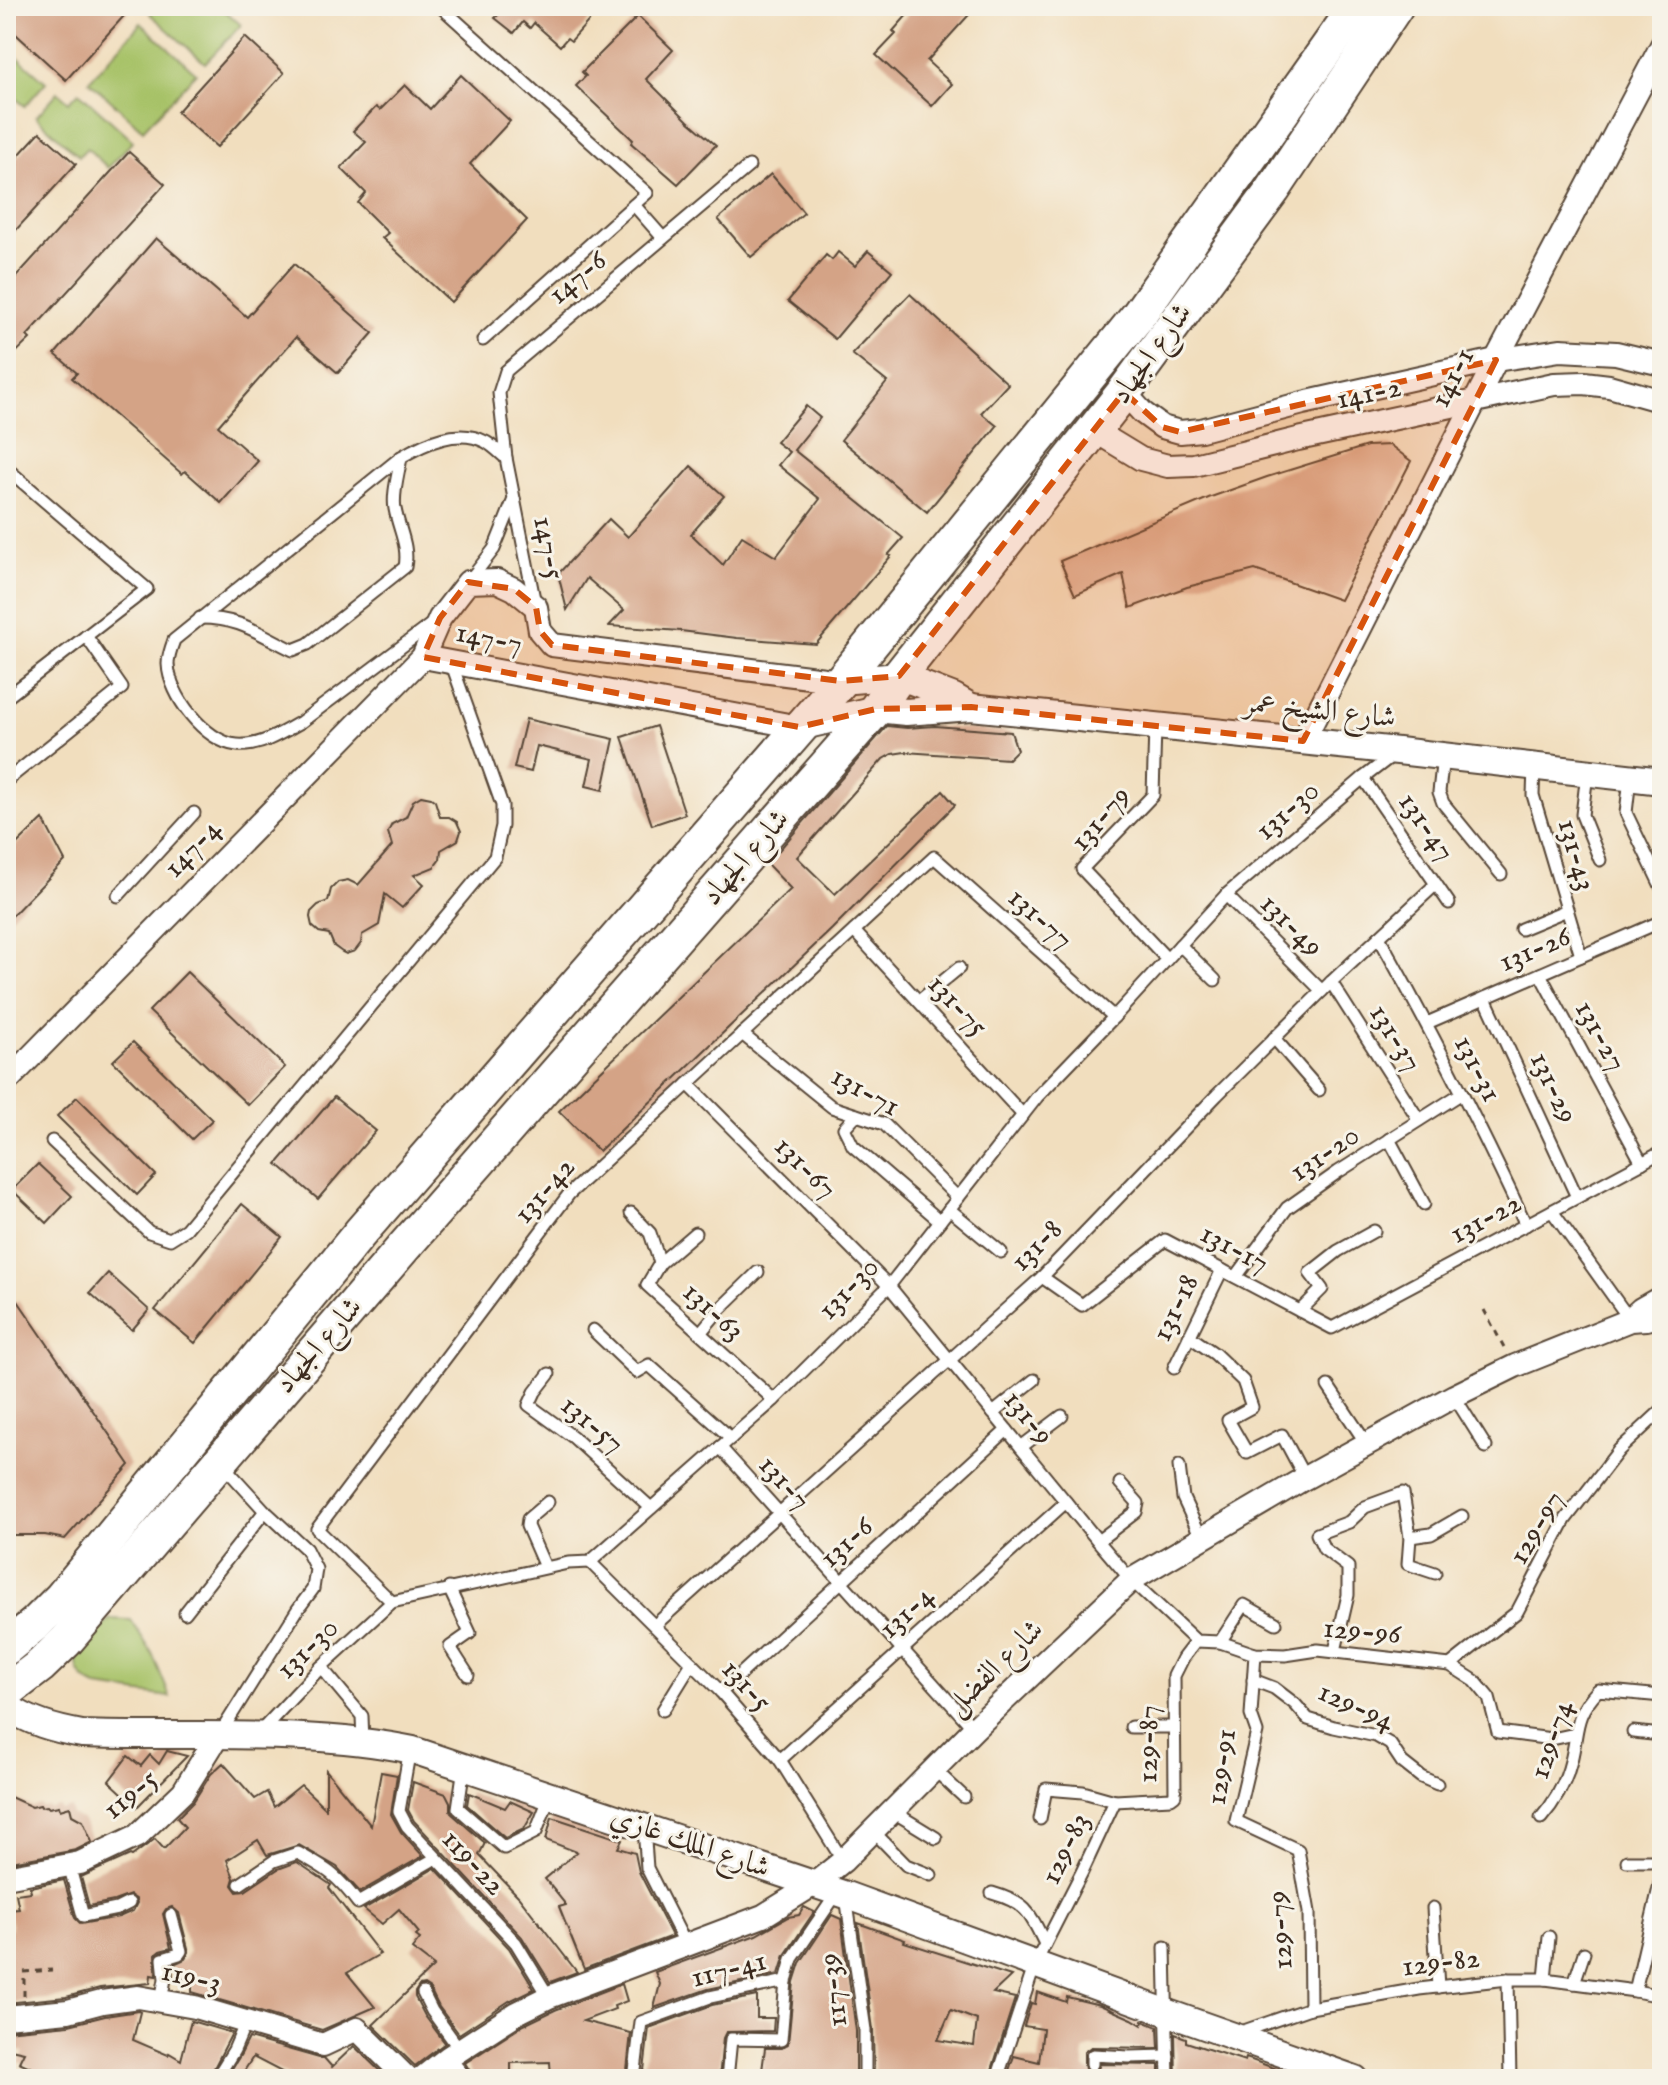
<svg xmlns="http://www.w3.org/2000/svg" width="1668" height="2085" font-family="'IM FELL English',Amiri,serif">
<style>
.green{fill:#a7c268;stroke:#717643;stroke-width:2}
.building{fill:#d4a386;fill-rule:evenodd}
.lines{fill:none;stroke-linecap:round;stroke-linejoin:round}
.service-casing{stroke:#564536;stroke-width:15}
.minor-casing{stroke:#564536;stroke-width:26}
.tertiary-casing{stroke:#564536;stroke-width:30}
.primary-casing{stroke:#564536;stroke-width:38}
.path{stroke:#564536;stroke-width:3;stroke-dasharray:6 6;stroke-linecap:butt}
.service{stroke:#fff;stroke-width:11}
.minor{stroke:#fff;stroke-width:22}
.tertiary{stroke:#fff;stroke-width:26}
.primary{stroke:#fff;stroke-width:34}
.marked{fill:#d7540e;fill-opacity:0.2;stroke:#d7540e;stroke-width:6;stroke-dasharray:16 10;stroke-linejoin:round}
.labels{text-anchor:middle;dominant-baseline:central;stroke-width:6;stroke-linejoin:round;paint-order:stroke}
.street-label{font-size:30px;fill:#3b2a1e;stroke:#f7f3e8}
</style>
<rect width="100%" height="100%" fill="#f7f3e8"/>
<filter id="ink" filterUnits="userSpaceOnUse"><feTurbulence type="fractalNoise" baseFrequency=".0125" numOctaves="2"/><feDisplacementMap in="SourceGraphic" scale="16" xChannelSelector="R" yChannelSelector="G"/><feConvolveMatrix kernelMatrix="1 2 1 2 8 2 1 2 1" color-interpolation-filters="sRGB"/></filter>
<filter id="wash" filterUnits="userSpaceOnUse"><feTurbulence type="fractalNoise" baseFrequency=".006" numOctaves="4" result="noise"/><feDisplacementMap in="SourceGraphic" scale="32" xChannelSelector="R" yChannelSelector="G"/><feGaussianBlur stdDeviation="1.8" result="paint"/><feColorMatrix in="noise" values="0 0 0 0 0 0 0 0 0 0 0 0 0 0 0 0 0 1.4 0 .05"/><feComposite in="paint" operator="in"/></filter>
<g filter="url(#wash)">
<rect width="100%" height="100%" fill="#f1debe"/>
<g class="green">
<polygon points="157,6 220,6 241,25 205,63 150,14"/>
<polygon points="141,23 196,73 143,130 89,81"/>
<polygon points="6,47 46,82 25,106 6,90"/>
<polygon points="58,92 69,102 79,92 133,141 108,168 87,148 79,156 36,117"/>
<path d="M110,1619L131,1620L152,1653L170,1697L97,1687C83,1681 75,1672 77,1656Z"/>
</g>
<g id="blocks">
<g class="building">
<polygon points="6,6 133,6 66,80 6,25"/>
<polygon points="487,6 602,6 571,41 567,38 560,46 534,23 530,28 523,22 514,33 495,18 498,15"/>
<polygon points="915,6 977,6 927,61 952,84 932,106 876,55 896,34 893,31"/>
<polygon points="638,16 673,50 646,79 688,121 716,145 678,184 631,143 633,140 576,86 586,76 582,72"/>
<polygon points="245,37 284,73 217,147 177,112"/>
<polygon points="461,75 510,121 470,164 527,220 451,302 382,238 388,233 358,203 366,193 341,168 366,142 353,131 376,107 380,110 405,85 430,109"/>
<polygon points="40,132 76,164 6,241 6,169"/>
<polygon points="129,152 165,184 27,336 30,339 6,362 6,288"/>
<polygon points="771,174 804,213 751,257 718,219"/>
<polygon points="156,238 247,317 294,264 373,333 338,373 296,337 218,426 258,461 221,503 185,471 182,474 72,378 77,373 55,354"/>
<polygon points="868,251 892,271 835,339 788,301 826,255 832,260 838,252 855,266"/>
<polygon points="910,294 1008,384 981,413 997,426 927,512 841,440 887,382 852,354"/>
<polygon points="806,406 820,418 794,450 903,538 888,555 891,556 816,644 737,638 681,631 609,626 624,610 587,578 567,610 558,574 609,519 628,537 691,466 724,496 691,534 723,565 742,536 776,557 820,499 778,465 789,452 776,442"/>
<polygon points="1390,445 1411,461 1340,600 1255,570 1187,587 1130,608 1123,574 1075,595 1060,561 1211,497 1267,477 1367,446"/>
<polygon points="526,719 614,739 603,790 586,786 592,759 537,746 531,772 514,768"/>
<polygon points="656,726 685,814 652,825 622,737"/>
<polygon points="887,726 907,728 935,726 1011,732 1017,750 1008,759 905,752 892,754 883,759 797,857 835,894 943,791 955,805 832,929 599,1151 559,1111 791,889 767,864"/>
<polygon points="421,796 431,798 435,801 440,817 449,817 457,822 461,831 458,840 441,850 440,859 434,867 414,875 424,884 402,908 385,894 379,925 362,935 361,943 355,951 346,954 342,952 334,946 329,934 319,932 312,926 310,917 311,912 318,905 328,901 331,889 338,882 348,880 358,885 392,846 388,832 392,824 406,817 413,801"/>
<polygon points="43,819 65,861 6,922 6,854"/>
<polygon points="187,972 285,1067 248,1105 149,1011"/>
<polygon points="133,1042 212,1120 192,1139 113,1061"/>
<polygon points="77,1097 156,1175 137,1195 57,1116"/>
<polygon points="334,1097 376,1131 318,1199 277,1164"/>
<polygon points="38,1164 72,1196 47,1223 12,1190"/>
<polygon points="242,1204 282,1237 195,1343 155,1310"/>
<polygon points="108,1273 149,1310 132,1330 90,1293"/>
<polygon points="18,1301 130,1465 65,1539 45,1535 6,1535 6,1309"/>
<polygon points="167,1751 187,1756 137,1807 109,1781 128,1756 141,1766 150,1755 159,1764"/>
<polygon points="223,1763 255,1799 267,1792 274,1807 301,1785 326,1809 326,1770 371,1826 381,1772 397,1775 391,1814 401,1832 423,1856 360,1892 337,1867 299,1845 267,1855 258,1840 227,1860 234,1878 232,1885 237,1892 245,1891 278,1869 297,1862 331,1885 329,1888 380,1954 347,1973 375,2007 322,2030 192,1992 192,1979 173,1978 172,1965 185,1959 189,1952 179,1913 172,1907 166,1909 163,1914 171,1948 160,1951 155,1955 156,1976 151,1975 150,1983 100,1988 66,1997 6,2003 6,1929 12,1929 8,1910 19,1909 16,1894 31,1892 30,1887 64,1880 75,1918 81,1924 119,1917 133,1911 137,1903 136,1899 130,1895 114,1901 89,1906 81,1877 130,1855 132,1856 155,1839 164,1849 185,1827 177,1818 193,1802 211,1774"/>
<polygon points="413,1782 446,1794 450,1802 450,1810 452,1814 485,1843 479,1855 519,1897 577,1972 550,1982 522,1937 414,1821 408,1810"/>
<polygon points="469,1793 505,1808 510,1801 534,1812 524,1829 505,1838 467,1805"/>
<polygon points="6,1795 32,1807 40,1805 41,1807 47,1806 49,1808 59,1806 60,1810 70,1807 72,1815 83,1821 92,1842 76,1850 6,1863"/>
<polygon points="552,1817 622,1840 618,1848 635,1853 639,1872 672,1936 584,1969 559,1907 566,1905 545,1879 577,1852 546,1840"/>
<polygon points="435,1868 509,1948 534,1989 509,2001 459,2034 439,2007 430,1989 424,1985 419,1986 415,1992 415,1997 425,2016 445,2043 415,2066 373,2025 434,1966 412,1949 420,1939 416,1936 419,1933 399,1909 382,1924 364,1909"/>
<polygon points="804,1907 814,1912 785,1955 779,1974 708,1989 654,2008 660,1984 655,1972 756,1935 788,1917 799,1915"/>
<polygon points="832,1915 841,1919 856,2031 856,2079 761,2078 765,2048 782,2048 788,2044 794,1982 800,1963"/>
<path d="M858,1923L905,1940L904,1942L1011,1976L993,1993L1015,1998L989,2079H874L873,2029ZM951,2010L977,2020L974,2046L938,2040Z"/>
<polygon points="622,1984 627,2001 614,2006 615,2009 583,2021 631,2033 626,2079 587,2079 568,2074 568,2079 551,2076 550,2062 511,2063 511,2079 475,2079 465,2063 524,2025 555,2010"/>
<polygon points="1037,1992 1066,2002 1067,1997 1100,2005 1132,2019 1142,2025 1143,2021 1158,2027 1159,2048 1091,2047 1084,2052 1084,2064 1085,2069 1091,2072 1097,2071 1100,2064 1159,2065 1159,2077 1132,2073 1133,2074 1126,2074 1126,2079 1006,2079 1014,2056 1039,2062 1043,2029 1024,2026 1031,2003 1035,2004"/>
<polygon points="757,1996 757,2018 774,2018 773,2031 726,2032 723,2038 719,2079 643,2079 649,2028 712,2005"/>
<polygon points="138,2011 140,2012 133,2040 168,2055 169,2053 181,2060 191,2021 232,2033 213,2070 214,2076 219,2079 22,2079 30,2067 19,2062 24,2052 6,2048 6,2031 69,2025 105,2016"/>
<polygon points="1175,2034 1186,2038 1186,2042 1245,2061 1246,2058 1304,2079 1176,2079"/>
<polygon points="249,2038 319,2058 324,2058 332,2067 354,2046 388,2079 295,2079 253,2057 239,2079 223,2079 228,2075 241,2054"/>
</g>
</g>
</g>
<g filter="url(#ink)">
<use href="#blocks" fill-opacity="0" stroke="#564536" stroke-width="2"/>
<g class="lines">
<g class="service-casing">
<g id="service">
<polyline points="440,6 647,193 483,340"/>
<polyline points="634,205 663,238"/>
<polyline points="6,468 147,589 6,698"/>
<polyline points="469,581 494,549 514,499"/>
<polyline points="535,604 506,458 499,393 506,371 749,166"/>
<path d="M200,618C241,618 257,633 293,650L308,644L405,567C409,546 399,530 395,509C392,494 399,472 401,457"/>
<path d="M433,623L301,722C282,733 260,747 237,745C205,742 169,695 168,664C168,656 171,648 174,640L401,457C425,443 458,427 486,442C493,446 500,453 506,458"/>
<polyline points="1155,727 1153,795 1082,869 1167,959"/>
<polyline points="1443,756 1439,792 1443,803 1501,874"/>
<polyline points="1534,767 1533,795 1581,956"/>
<polyline points="1587,773 1582,815 1600,860"/>
<polyline points="1363,778 1449,903"/>
<polyline points="1630,778 1626,813 1662,888"/>
<polyline points="6,781 122,688 86,636"/>
<polyline points="1226,895 1322,991"/>
<polyline points="118,896 194,813"/>
<polyline points="1521,929 1567,910"/>
<polyline points="854,931 1023,1115"/>
<path d="M1379,937C1431,1031 1481,1127 1526,1225"/>
<polyline points="1180,945 1215,980"/>
<polyline points="1540,974 1642,1163"/>
<polyline points="1331,982 1419,1120"/>
<polyline points="1485,998 1577,1197"/>
<polyline points="919,1001 959,968"/>
<polyline points="1427,1023 1662,921"/>
<polyline points="742,1034 832,1107 884,1124 958,1198"/>
<polyline points="1274,1038 1319,1090"/>
<polyline points="688,1084 889,1286 1098,1541 1131,1580 1196,1641 1220,1642 1255,1654 1285,1655 1318,1650 1450,1665 1475,1681 1489,1698 1498,1732 1552,1739 1575,1734"/>
<polyline points="856,1115 844,1128 853,1146 940,1221"/>
<polyline points="1389,1139 1424,1204"/>
<polyline points="52,1141 149,1232 170,1239 186,1229 495,857 502,826 502,805 451,662"/>
<polyline points="949,1209 1001,1252"/>
<polyline points="1552,1211 1630,1320"/>
<polyline points="631,1213 650,1233 660,1263 647,1285 774,1400"/>
<polyline points="660,1263 695,1233"/>
<polyline points="1042,1277 1082,1305 1165,1240 1332,1328 1662,1152"/>
<polyline points="1236,1277 1287,1208 1338,1172 1462,1093"/>
<polyline points="1300,1311 1322,1289 1310,1273 1338,1251 1374,1231"/>
<polyline points="593,1330 637,1372 649,1365 731,1438"/>
<polyline points="700,1333 720,1309 758,1272"/>
<polyline points="1189,1336 1215,1354 1243,1381 1252,1407 1228,1420 1247,1453 1282,1435 1305,1478"/>
<polyline points="1174,1368 1222,1270"/>
<polyline points="549,1374 535,1392 529,1405 573,1437 651,1508"/>
<polyline points="1328,1386 1366,1443"/>
<polyline points="1454,1396 1486,1447"/>
<polyline points="993,1413 1034,1380"/>
<polyline points="720,1447 974,1729"/>
<polyline points="1021,1447 1062,1416"/>
<polyline points="1179,1466 1183,1498 1201,1537"/>
<polyline points="1410,1537 1431,1534 1462,1516"/>
<polyline points="1098,1541 1136,1512 1138,1503 1120,1483"/>
<polyline points="590,1562 721,1692 780,1760 843,1861"/>
<polyline points="545,1567 527,1526 528,1519 548,1502"/>
<polyline points="449,1588 470,1633 450,1647 468,1675"/>
<polyline points="392,1602 317,1529 569,1194 934,857 1114,1017"/>
<polyline points="185,1613 265,1511"/>
<polyline points="655,1625 1042,1277 1217,1095 1331,982 1436,884"/>
<polyline points="1220,1642 1244,1605 1276,1623"/>
<polyline points="1335,1651 1348,1595 1348,1567 1324,1549 1317,1534 1349,1522 1365,1507 1403,1493 1410,1537 1408,1564 1435,1573"/>
<polyline points="1255,1654 1251,1715 1257,1732 1236,1821 1298,1850 1309,1912 1310,2008"/>
<polyline points="1450,1665 1517,1612 1565,1520 1619,1450 1662,1410"/>
<polyline points="321,1667 362,1716 363,1742"/>
<polyline points="1253,1680 1274,1688 1295,1704 1308,1719 1334,1727 1376,1736 1390,1744 1402,1762 1421,1777 1437,1784"/>
<polyline points="721,1692 1007,1430"/>
<polyline points="663,1710 692,1663"/>
<polyline points="1131,1727 1173,1727"/>
<polyline points="221,1732 298,1609 313,1589 316,1569 306,1549 265,1511 223,1465"/>
<polyline points="1633,1732 1662,1735"/>
<polyline points="259,1733 321,1667 392,1602 568,1563 590,1562 774,1400 889,1286 1037,1097 1114,1017 1226,895 1363,778 1393,755"/>
<polyline points="410,1749 399,1811 407,1826 516,1943 549,1997"/>
<polyline points="780,1760 1066,1502"/>
<polyline points="464,1767 458,1808 504,1848 536,1832 550,1796"/>
<polyline points="934,1769 964,1797"/>
<polyline points="1115,1801 1171,1798 1175,1795 1174,1676 1183,1658 1196,1641"/>
<polyline points="892,1811 936,1838"/>
<path d="M1541,1818C1555,1802 1566,1782 1571,1761C1579,1729 1573,1717 1598,1690L1662,1696"/>
<polyline points="644,1828 647,1868 686,1945"/>
<polyline points="873,1831 906,1865 931,1875"/>
<polyline points="1627,1861 1662,1861"/>
<polyline points="69,1865 83,1916 117,1909 129,1903"/>
<path d="M240,1884L274,1861L298,1853C328,1870 337,1875 358,1903L436,1858"/>
<path d="M992,1893C1027,1903 1030,1913 1045,1944"/>
<polyline points="846,1896 865,2030 865,2079"/>
<polyline points="1433,1908 1438,1987"/>
<polyline points="1165,1947 1168,2079"/>
<polyline points="1508,1979 1510,2079"/>
<polyline points="1545,1979 1549,1937"/>
<polyline points="1574,1983 1584,1953"/>
<polyline points="1635,1991 1662,1875"/>
<polyline points="423,1993 432,2011 460,2050"/>
<polyline points="161,2001 165,1979 163,1959 179,1954 181,1951 171,1915"/>
<polyline points="1238,2033 1310,2008 1419,1989 1508,1979 1545,1979 1635,1991 1662,1996"/>
<polyline points="449,2057 467,2079"/>
<polyline points="1092,2064 1092,2056 1093,2055 1129,2057 1168,2056"/>
<polyline points="221,2071 234,2050 246,2022"/>
<polyline points="634,2079 641,2022 710,1997 786,1981 792,1959 837,1893"/>
<polyline points="727,2079 731,2039 781,2040 786,1981"/>
<polyline points="997,2079 1035,1964 1082,1872 1115,1801 1083,1792 1046,1789 1040,1819"/>
</g>
</g>
<g class="minor-casing">
<g id="minor">
<polyline points="1124,392 1143,413 1162,427 1180,432 1201,430 1303,403 1496,360 1560,350 1616,353 1662,364"/>
<polyline points="1095,431 1141,459 1168,466 1194,465 1298,439 1554,384 1584,383 1609,386 1662,401"/>
<polyline points="423,657 799,727"/>
<polyline points="1303,741 1496,360 1662,45"/>
<polyline points="6,1082 423,657 440,618 468,582 497,581 514,589 536,607 540,631 552,645 841,681"/>
<polyline points="1630,1319 1641,1309 1662,1297"/>
<polyline points="6,1877 80,1863 137,1836 183,1792 219,1734"/>
<polyline points="6,2017 68,2011 102,2002 138,1997 195,2007 323,2045 357,2029 408,2079"/>
<polyline points="421,2079 449,2057 517,2013 549,1997 763,1916 813,1885 843,1861 974,1729 1131,1580 1305,1478 1454,1396 1515,1366 1630,1320 1646,1319 1662,1315"/>
</g>
</g>
<g class="tertiary-casing">
<g id="tertiary">
<polyline points="841,681 899,676 954,697 971,707"/>
<polyline points="799,727 876,709 906,712 971,707 1398,751 1662,781"/>
<path d="M6,1706C29,1722 54,1729 82,1734C192,1738 305,1728 413,1750L846,1895L1168,2013L1355,2079"/>
</g>
</g>
<g class="primary-casing">
<g id="primary">
<polyline points="6,1648 35,1624 61,1598 360,1233 841,681 1137,317 1357,6"/>
<polyline points="6,1692 40,1666 66,1641 403,1248 876,709 899,676 1124,392 1273,190 1396,6"/>
</g>
</g>
<g class="path">
<polyline points="1484,1310 1505,1349"/>
<polyline points="24,1996 24,1972 52,1970"/>
</g>
<use href="#service" class="service"/>
<use href="#minor" class="minor"/>
<use href="#tertiary" class="tertiary"/>
<use href="#primary" class="primary"/>
</g>
</g>
<path class="marked" d="M1496,360L1303,741L971,707L876,709L799,727L423,657L440,618L468,582L514,589L536,607L540,631L552,645L841,681L899,676L1124,392L1162,427L1180,432Z"/>
<g class="labels">
<g class="street-label">
<text transform="translate(578 278) rotate(-40)">147-6</text>
<text transform="translate(1152 354) rotate(-54)">شارع الجهاد</text>
<text transform="translate(1453 378) rotate(-63)">141-1</text>
<text transform="translate(1369 394) rotate(-12)">141-2</text>
<text transform="translate(548 548) rotate(79)">147-5</text>
<text transform="translate(489 639) rotate(11)">147-7</text>
<text transform="translate(1320 711) rotate(6)">شارع الشيخ عمر</text>
<text transform="translate(1288 811) rotate(-41)">131-30</text>
<text transform="translate(1101 819) rotate(-49)">131-79</text>
<text transform="translate(1426 827) rotate(55)">131-47</text>
<text transform="translate(193 849) rotate(-46)">147-4</text>
<text transform="translate(1576 855) rotate(74)">131-43</text>
<text transform="translate(746 858) rotate(-49)">شارع الجهاد</text>
<text transform="translate(1040 919) rotate(42)">131-77</text>
<text transform="translate(1291 926) rotate(45)">131-49</text>
<text transform="translate(1535 950) rotate(-23)">131-26</text>
<text transform="translate(957 1006) rotate(47)">131-75</text>
<text transform="translate(1600 1036) rotate(61)">131-27</text>
<text transform="translate(1395 1038) rotate(58)">131-37</text>
<text transform="translate(1477 1069) rotate(63)">131-31</text>
<text transform="translate(1553 1088) rotate(65)">131-29</text>
<text transform="translate(865 1092) rotate(29)">131-71</text>
<text transform="translate(1325 1154) rotate(-34)">131-20</text>
<text transform="translate(805 1168) rotate(45)">131-67</text>
<text transform="translate(545 1191) rotate(-49)">131-42</text>
<text transform="translate(1486 1219) rotate(-28)">131-22</text>
<text transform="translate(1037 1246) rotate(-45)">131-8</text>
<text transform="translate(1234 1249) rotate(28)">131-17</text>
<text transform="translate(849 1289) rotate(-46)">131-30</text>
<text transform="translate(1176 1308) rotate(-64)">131-18</text>
<text transform="translate(713 1312) rotate(42)">131-63</text>
<text transform="translate(319 1346) rotate(-49)">شارع الجهاد</text>
<text transform="translate(1028 1418) rotate(51)">131-9</text>
<text transform="translate(592 1425) rotate(40)">131-57</text>
<text transform="translate(784 1483) rotate(48)">131-7</text>
<text transform="translate(1537 1528) rotate(-59)">129-97</text>
<text transform="translate(847 1543) rotate(-42)">131-6</text>
<text transform="translate(907 1613) rotate(-42)">131-4</text>
<text transform="translate(1362 1632) rotate(5)">129-96</text>
<text transform="translate(308 1649) rotate(-44)">131-30</text>
<text transform="translate(995 1668) rotate(-44)">شارع الفضل</text>
<text transform="translate(746 1686) rotate(48)">131-5</text>
<text transform="translate(1356 1707) rotate(24)">129-94</text>
<text transform="translate(1552 1740) rotate(-71)">129-74</text>
<text transform="translate(1149 1744) rotate(-89)">129-87</text>
<text transform="translate(1222 1767) rotate(-82)">129-91</text>
<text transform="translate(131 1795) rotate(-39)">119-5</text>
<text transform="translate(690 1843) rotate(19)">شارع الملك غازي</text>
<text transform="translate(1066 1849) rotate(-64)">129-83</text>
<text transform="translate(473 1863) rotate(47)">119-22</text>
<text transform="translate(1281 1930) rotate(-94)">129-79</text>
<text transform="translate(1441 1963) rotate(-7)">129-82</text>
<text transform="translate(729 1970) rotate(-14)">117-41</text>
<text transform="translate(191 1978) rotate(13)">119-3</text>
<text transform="translate(834 1990) rotate(-97)">117-39</text>
</g>
</g>
<rect width="1668" height="2085" fill="none" stroke="#f7f3e8" stroke-width="32"/>
</svg>
